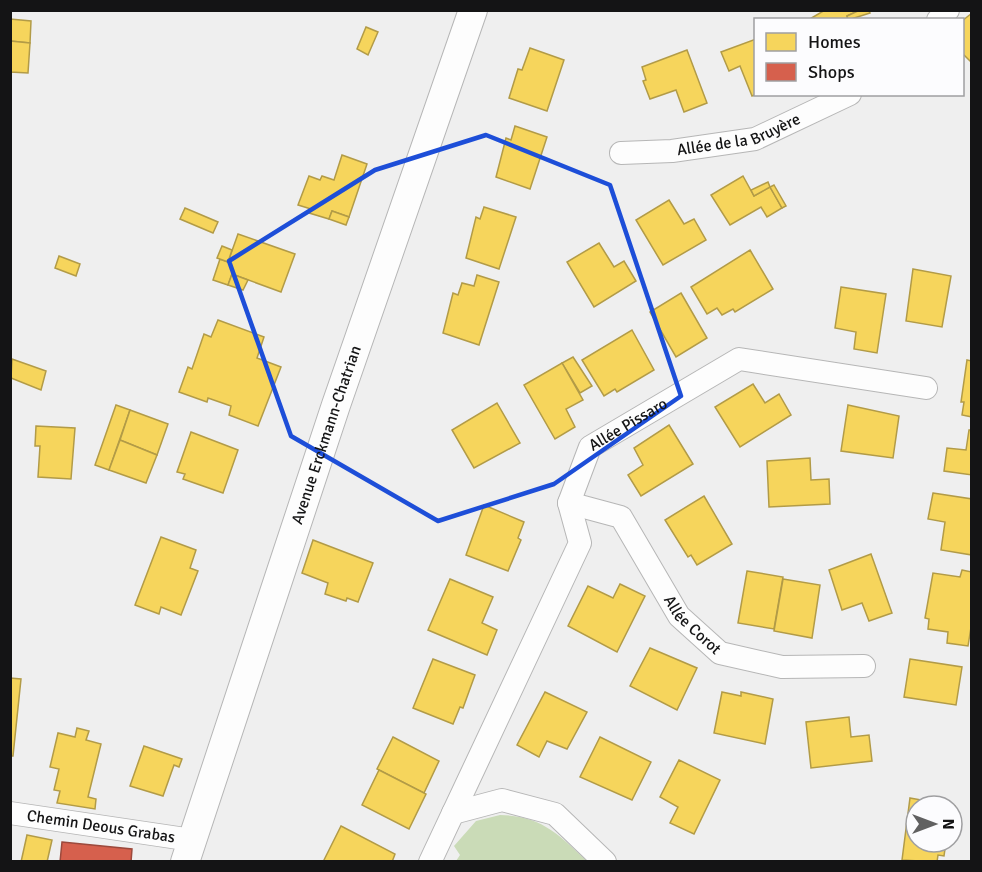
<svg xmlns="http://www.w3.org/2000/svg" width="982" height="872" font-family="Signika,sans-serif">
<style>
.green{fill:#cadbb7}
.homes{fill:#f6d55c;stroke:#b29b47;stroke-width:1.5}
.shops{fill:#d6604d;stroke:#9c493c;stroke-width:1.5}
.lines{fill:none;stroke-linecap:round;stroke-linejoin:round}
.minor-casing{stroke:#b6b6b6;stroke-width:24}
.tertiary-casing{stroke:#b6b6b6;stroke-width:30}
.minor{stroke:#fdfdfd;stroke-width:22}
.tertiary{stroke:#fdfdfd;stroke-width:28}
.marked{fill:none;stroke:#1d4ed8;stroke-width:4.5;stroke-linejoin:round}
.labels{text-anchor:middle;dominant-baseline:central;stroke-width:6;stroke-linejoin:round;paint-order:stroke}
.street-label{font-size:16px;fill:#141415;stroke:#fcfcfe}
</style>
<rect width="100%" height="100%" fill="#efefef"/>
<path class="green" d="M500,815C542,816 558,834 587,861H456L460,855L454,846L476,821Z"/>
<g class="homes">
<polygon points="825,10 860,10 847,16 848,20 808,20"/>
<polygon points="860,10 869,10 870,13 848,20 847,16"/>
<polygon points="972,13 972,63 962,53 962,21"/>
<polygon points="10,19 31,21 30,43 10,41"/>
<polygon points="366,27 378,32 368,55 357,49"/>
<polygon points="756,39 757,94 752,96 740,66 729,71 721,52"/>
<polygon points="10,41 30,43 28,73 10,72"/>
<polygon points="530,48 564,60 547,111 509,98 518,69 522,70"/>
<polygon points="687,50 707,103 684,112 676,90 650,99 643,81 646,80 642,67"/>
<polygon points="515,126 547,137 530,189 496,177 506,138 511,140"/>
<polygon points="342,155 367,164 349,217 332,211 329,219 309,213 311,209 298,205 309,176 320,180 322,176 334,180"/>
<polygon points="743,176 754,196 770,187 782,208 767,217 761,207 730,225 711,195"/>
<polygon points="768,182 770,187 754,196 751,190"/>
<polygon points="774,185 786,206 782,208 770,187"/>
<polygon points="669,200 684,224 694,219 706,240 663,265 636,220"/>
<polygon points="484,207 516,217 499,269 466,258 476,217 480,219"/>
<polygon points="185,208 218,222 213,233 180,219"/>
<polygon points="332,211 349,217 346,225 329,219"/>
<polygon points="238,234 295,254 281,292 232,274 228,285 213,280 220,259 228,262"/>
<polygon points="599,243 614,267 624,261 636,281 594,307 567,262"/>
<polygon points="222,246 232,250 228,262 217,258"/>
<polygon points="750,250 773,289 735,312 733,309 722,315 717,308 707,314 691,287"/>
<polygon points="59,256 80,264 76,276 55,268"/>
<polygon points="913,269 951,276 942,327 906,321"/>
<polygon points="232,274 248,280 243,290 228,285"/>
<polygon points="477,275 499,282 479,345 443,333 453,293 458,295 462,283 474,286"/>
<polygon points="841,287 886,294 877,353 854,349 856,332 835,328"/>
<polygon points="681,293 707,338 676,357 650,312"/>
<polygon points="218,320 264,337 257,358 281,367 258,426 229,415 231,406 208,398 207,402 179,392 188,367 192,369 204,334 211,337"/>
<polygon points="632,330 654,370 617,392 615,389 604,396 582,360"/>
<polygon points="573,357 592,386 580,393 562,363"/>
<polygon points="12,359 46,371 41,390 11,378"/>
<polygon points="967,360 972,361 972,417 962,415 964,402 961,402"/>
<polygon points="562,363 583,400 566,409 575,427 555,439 524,385"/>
<polygon points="753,384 765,403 779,394 791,415 740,447 715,407"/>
<polygon points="497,403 520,443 474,468 452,430"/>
<polygon points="116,405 130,410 109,470 95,465"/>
<polygon points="848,405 899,416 893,458 841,451"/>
<polygon points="130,410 168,424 157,455 120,440"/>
<polygon points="669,425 693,464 641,496 628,475 643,465 634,448"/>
<polygon points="36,426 75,428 71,479 38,477 40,446 35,446"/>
<polygon points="969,430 972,430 972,475 944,471 947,448 966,450"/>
<polygon points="191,432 238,450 223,493 183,479 185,474 177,472"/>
<polygon points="120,440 157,455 146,483 109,470"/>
<polygon points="810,458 811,480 829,479 830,504 769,507 767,461"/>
<polygon points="933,493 972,499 972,555 941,550 945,522 928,519"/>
<polygon points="704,496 732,544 697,565 691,555 688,557 665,520"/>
<polygon points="484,505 524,522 518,538 521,540 508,571 466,555"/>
<polygon points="161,537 196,550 190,568 198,571 181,615 161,607 159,614 135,605"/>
<polygon points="313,540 373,563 358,602 347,598 346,601 325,594 328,583 302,573"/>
<polygon points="871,554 892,613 869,621 862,603 842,610 829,570"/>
<polygon points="962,570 972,572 972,621 968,646 947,643 948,632 928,629 929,619 925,618 933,573 960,577"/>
<polygon points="747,571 783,577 774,629 738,623"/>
<polygon points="450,579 493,597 482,623 497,630 487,655 428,630"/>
<polygon points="783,579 820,585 812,638 774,631"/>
<polygon points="620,584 645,596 617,652 568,626 588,586 613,598"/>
<polygon points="650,648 697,668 677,710 630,686"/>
<polygon points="433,659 475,675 463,708 460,707 453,724 413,708"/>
<polygon points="910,659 962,667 956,705 904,697"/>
<polygon points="10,678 21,679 13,756 10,756"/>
<polygon points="545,692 587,712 567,749 547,741 539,757 517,745"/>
<polygon points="722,692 741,696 741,692 773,699 765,744 714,733"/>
<polygon points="849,717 851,737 869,735 872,761 811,768 806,722"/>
<polygon points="77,728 89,731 86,740 101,744 88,797 96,799 95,809 57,803 60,791 54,790 59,769 50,767 58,733 75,737"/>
<polygon points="393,737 439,761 424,793 377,769"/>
<polygon points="600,737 651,762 632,800 580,777"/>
<polygon points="144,746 182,759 179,767 174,765 163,796 130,786"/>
<polygon points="679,760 720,780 694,834 670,823 678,807 660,797"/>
<polygon points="379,770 426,794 409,829 362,805"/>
<polygon points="910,798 955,806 952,823 952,806 916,806 916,842 946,842 944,856 938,855 937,862 902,860"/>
<polygon points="341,826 395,854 392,862 323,862"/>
<polygon points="27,835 52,840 47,862 21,862"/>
</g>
<polygon class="shops" points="62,842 132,849 131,862 60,862"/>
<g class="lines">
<g class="minor-casing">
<g id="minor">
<polyline points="938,20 948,10"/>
<path id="s1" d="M621,153L672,151L755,139L850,94"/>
<path id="s2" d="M569,503L621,517L679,616L720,653L782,667L864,666"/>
<path id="s3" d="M10,813L192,840"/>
<polyline points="453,813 502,800 555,814 605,862"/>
<path id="s4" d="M430,862L580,543L569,503L590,447L739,359L926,388"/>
</g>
</g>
<g class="tertiary-casing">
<g id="tertiary">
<path id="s5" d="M185,862L336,405L473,10"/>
</g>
</g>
<use href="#minor" class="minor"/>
<use href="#tertiary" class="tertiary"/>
</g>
<path class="marked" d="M486,135L610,185L681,396L554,484L438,521L291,436L229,261L375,170Z"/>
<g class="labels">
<g class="street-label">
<text stroke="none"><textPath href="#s1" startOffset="120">Allée de la Bruyère</textPath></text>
<text stroke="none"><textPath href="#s4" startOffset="498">Allée Pissaro</textPath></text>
<text stroke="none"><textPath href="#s5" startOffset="450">Avenue Erckmann-Chatrian</textPath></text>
<text stroke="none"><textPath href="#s2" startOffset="184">Allée Corot</textPath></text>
<text stroke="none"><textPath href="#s3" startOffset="92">Chemin Deous Grabas</textPath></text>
</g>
</g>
<rect width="982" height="872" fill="none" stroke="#141415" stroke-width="24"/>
<rect x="754" y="18" width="210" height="78" fill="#fcfcfe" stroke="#9f9fa1" stroke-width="1.5"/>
<rect x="766" y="33" width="30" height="18" fill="#f6d55c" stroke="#9f9fa1" stroke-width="1.5"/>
<text x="808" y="48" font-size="18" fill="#141415">Homes</text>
<rect x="766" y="63" width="30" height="18" fill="#d6604d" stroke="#9f9fa1" stroke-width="1.5"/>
<text x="808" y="78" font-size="18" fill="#141415">Shops</text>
<g transform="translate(934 824) rotate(90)"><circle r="28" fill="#fcfcfe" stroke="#9f9fa1" stroke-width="1.5"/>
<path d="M0-4.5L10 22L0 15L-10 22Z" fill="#616161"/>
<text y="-9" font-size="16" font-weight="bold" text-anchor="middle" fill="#141415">N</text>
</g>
</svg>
